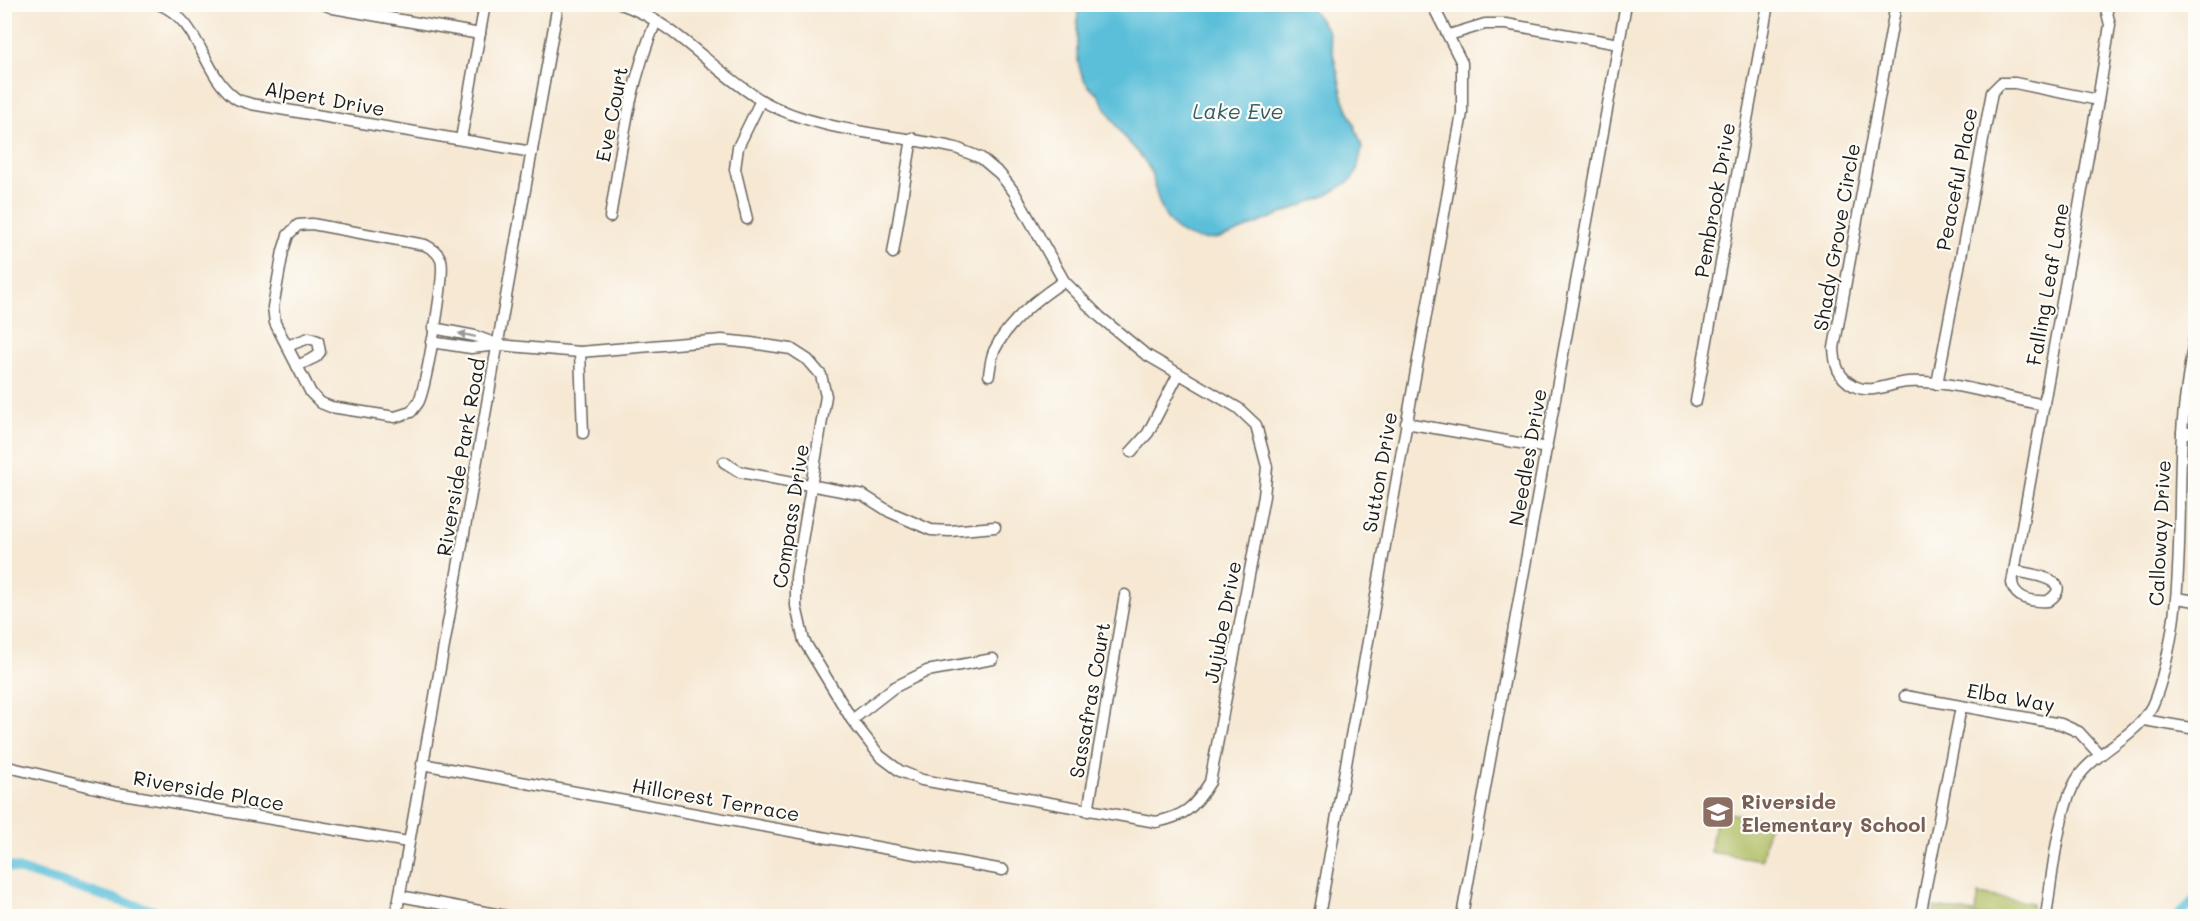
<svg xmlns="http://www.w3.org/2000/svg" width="2200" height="921" font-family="Mali,sans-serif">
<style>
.green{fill:#adbb5e;stroke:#646c3d;stroke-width:1.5}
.water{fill:#5bbfd9;stroke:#3c6e7a;stroke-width:1.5}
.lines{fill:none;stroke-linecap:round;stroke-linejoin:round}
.canal{stroke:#5bbfd9;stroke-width:10}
.minor-casing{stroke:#68635c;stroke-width:13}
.minor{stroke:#fff;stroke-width:10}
.oneway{fill:#999}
.labels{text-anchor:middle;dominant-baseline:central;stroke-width:4.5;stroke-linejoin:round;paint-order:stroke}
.street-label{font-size:20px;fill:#1c1c1c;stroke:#fdfcf7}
.education-label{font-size:20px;font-weight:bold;fill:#785e54;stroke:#fdfcf7;text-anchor:start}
.water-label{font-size:21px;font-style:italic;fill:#355d68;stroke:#fdfcf7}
</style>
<rect width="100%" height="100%" fill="#fdfcf7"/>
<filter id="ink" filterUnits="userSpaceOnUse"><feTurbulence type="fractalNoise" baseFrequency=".0167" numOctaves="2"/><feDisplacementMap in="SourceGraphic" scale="12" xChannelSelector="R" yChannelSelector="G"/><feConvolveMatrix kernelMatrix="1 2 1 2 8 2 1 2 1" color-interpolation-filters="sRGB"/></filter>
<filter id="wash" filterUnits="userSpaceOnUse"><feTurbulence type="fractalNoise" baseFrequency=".008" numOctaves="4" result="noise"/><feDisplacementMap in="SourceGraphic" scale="24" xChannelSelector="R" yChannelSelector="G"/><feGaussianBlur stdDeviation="1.35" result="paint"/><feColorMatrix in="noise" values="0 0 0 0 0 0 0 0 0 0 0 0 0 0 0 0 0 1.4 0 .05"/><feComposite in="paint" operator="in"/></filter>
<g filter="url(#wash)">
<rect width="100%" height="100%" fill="#f6e8d3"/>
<g class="green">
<polygon points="1717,811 1769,820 1762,860 1710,852"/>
<polygon points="1979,894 2032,903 2029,916 1933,916 1935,907 1975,913"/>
</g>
<path class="water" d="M1078,5H1309L1328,31L1343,97L1360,140L1362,148L1356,174L1350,181L1327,195L1230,235C1200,246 1172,237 1160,205C1155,193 1155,178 1148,166C1141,154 1130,145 1122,134C1113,121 1105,107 1098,94C1069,77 1078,32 1078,5Z"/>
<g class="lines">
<g class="canal">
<polyline points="4,865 170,916"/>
<polyline points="2178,916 2196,899"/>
</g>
</g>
</g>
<g filter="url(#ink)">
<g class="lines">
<g class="minor-casing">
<g id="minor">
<path d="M158,4C200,19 202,73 234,97C238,101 246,102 251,104L532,152"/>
<polyline points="323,4 333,8 480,34"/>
<path d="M1896,4L1834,348C1835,366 1838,377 1854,386C1872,395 1890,383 1908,382C1950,380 2002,397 2044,405"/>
<polyline points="1449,35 1485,24 1506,24 1619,44"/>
<polyline points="461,139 485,4"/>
<path d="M610,217C622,147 628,88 656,21"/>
<polyline points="747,219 735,169 738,147 761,100"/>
<path d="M312,224L425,245C432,249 438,252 441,260C446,274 426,385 419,401C417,405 413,409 411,412L395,417L331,407L321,403L311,393L275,323L273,307L283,251L288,235L298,225Z"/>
<polyline points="893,253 912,138"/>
<polyline points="433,328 475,336 494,343"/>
<path d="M431,342L471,348L499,345L580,352L722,340L751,343L791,349L808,360L821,375L826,396L796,577V606L804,641L852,720L880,756L900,771L922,780L1156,822C1185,816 1194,808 1210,782L1264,496L1267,467L1256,425L1238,408L1145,354L1100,317L1064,281L1014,192L1000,174L981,158L956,148C894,134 816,132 761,100C712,71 676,23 621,4"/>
<polyline points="287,346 309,338 318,341 320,352 316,357 297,366"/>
<polyline points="580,352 583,433"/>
<path d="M989,375C990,367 991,358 994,351C1008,321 1038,298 1064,281"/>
<polyline points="1937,384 1992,92 2001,83 2015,83 2098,100"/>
<polyline points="1696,401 1768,4"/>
<polyline points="1406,423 1547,448"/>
<polyline points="2182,432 2196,434"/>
<polyline points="1131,452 1148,433 1178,375"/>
<polyline points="724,462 740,472 863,495 890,512 931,530 950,531 995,527"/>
<path d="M2014,571C2027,573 2079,580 2048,601C2033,602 2015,599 2012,583L2098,100L2110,25L2105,4"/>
<polyline points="2177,598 2196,601"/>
<polyline points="1905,696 2061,724 2079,732 2099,754"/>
<polyline points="852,720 893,688 927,671 993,659"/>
<polyline points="2144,720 2196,729"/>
<polyline points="422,764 1003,870"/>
<polyline points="4,766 117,793 408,842"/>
<polyline points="1088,811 1125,595"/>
<polyline points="400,896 506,916"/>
<polyline points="396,916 558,4"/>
<polyline points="1319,916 1462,113 1462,63 1432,4"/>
<polyline points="1462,916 1626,4"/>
<polyline points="1920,916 1961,707"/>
<path d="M2046,916C2052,879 2058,800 2082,772C2104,746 2143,733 2155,699C2186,614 2177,521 2182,433C2184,398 2190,363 2196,329"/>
</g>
</g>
<use href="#minor" class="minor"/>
</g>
<defs><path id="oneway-solid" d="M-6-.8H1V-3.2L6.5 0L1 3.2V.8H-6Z" transform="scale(1.5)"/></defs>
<use class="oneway" href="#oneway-solid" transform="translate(467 335) rotate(-168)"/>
</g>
<defs>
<g id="school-square" transform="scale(1.725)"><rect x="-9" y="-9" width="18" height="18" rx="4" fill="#8d6e63" stroke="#fdfcf7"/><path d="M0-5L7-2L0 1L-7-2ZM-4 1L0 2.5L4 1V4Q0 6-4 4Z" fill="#fff"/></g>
</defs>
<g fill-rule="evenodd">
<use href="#school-square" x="1718" y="812"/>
</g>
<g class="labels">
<g class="street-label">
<text transform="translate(325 98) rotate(10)">Alpert Drive</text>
<text transform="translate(611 114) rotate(-79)">Eve Court</text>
<text transform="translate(1956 179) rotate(-79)">Peaceful Place</text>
<text transform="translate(1714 200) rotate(-80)">Pembrook Drive</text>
<text transform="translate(1836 237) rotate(-80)">Shady Grove Circle</text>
<text transform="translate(2047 284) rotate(-80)">Falling Leaf Lane</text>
<text transform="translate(460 457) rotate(-80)">Riverside Park Road</text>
<text transform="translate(1527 457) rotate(-80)">Needles Drive</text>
<text transform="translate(1379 472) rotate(-80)">Sutton Drive</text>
<text transform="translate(790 516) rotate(-81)">Compass Drive</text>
<text transform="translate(2159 533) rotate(-87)">Calloway Drive</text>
<text transform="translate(1222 622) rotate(-79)">Jujube Drive</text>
<text transform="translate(2011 697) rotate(10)">Elba Way</text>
<text transform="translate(1089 700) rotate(-80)">Sassafras Court</text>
<text transform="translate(209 790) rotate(10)">Riverside Place</text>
<text transform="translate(716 799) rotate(10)">Hillcrest Terrace</text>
</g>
<g class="education-label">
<text x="1741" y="801">Riverside<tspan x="1741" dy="23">Elementary School</tspan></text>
</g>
<g class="water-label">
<text x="1238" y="110">Lake Eve</text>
</g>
</g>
<rect width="2200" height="921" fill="none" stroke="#fdfcf7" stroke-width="24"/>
</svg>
